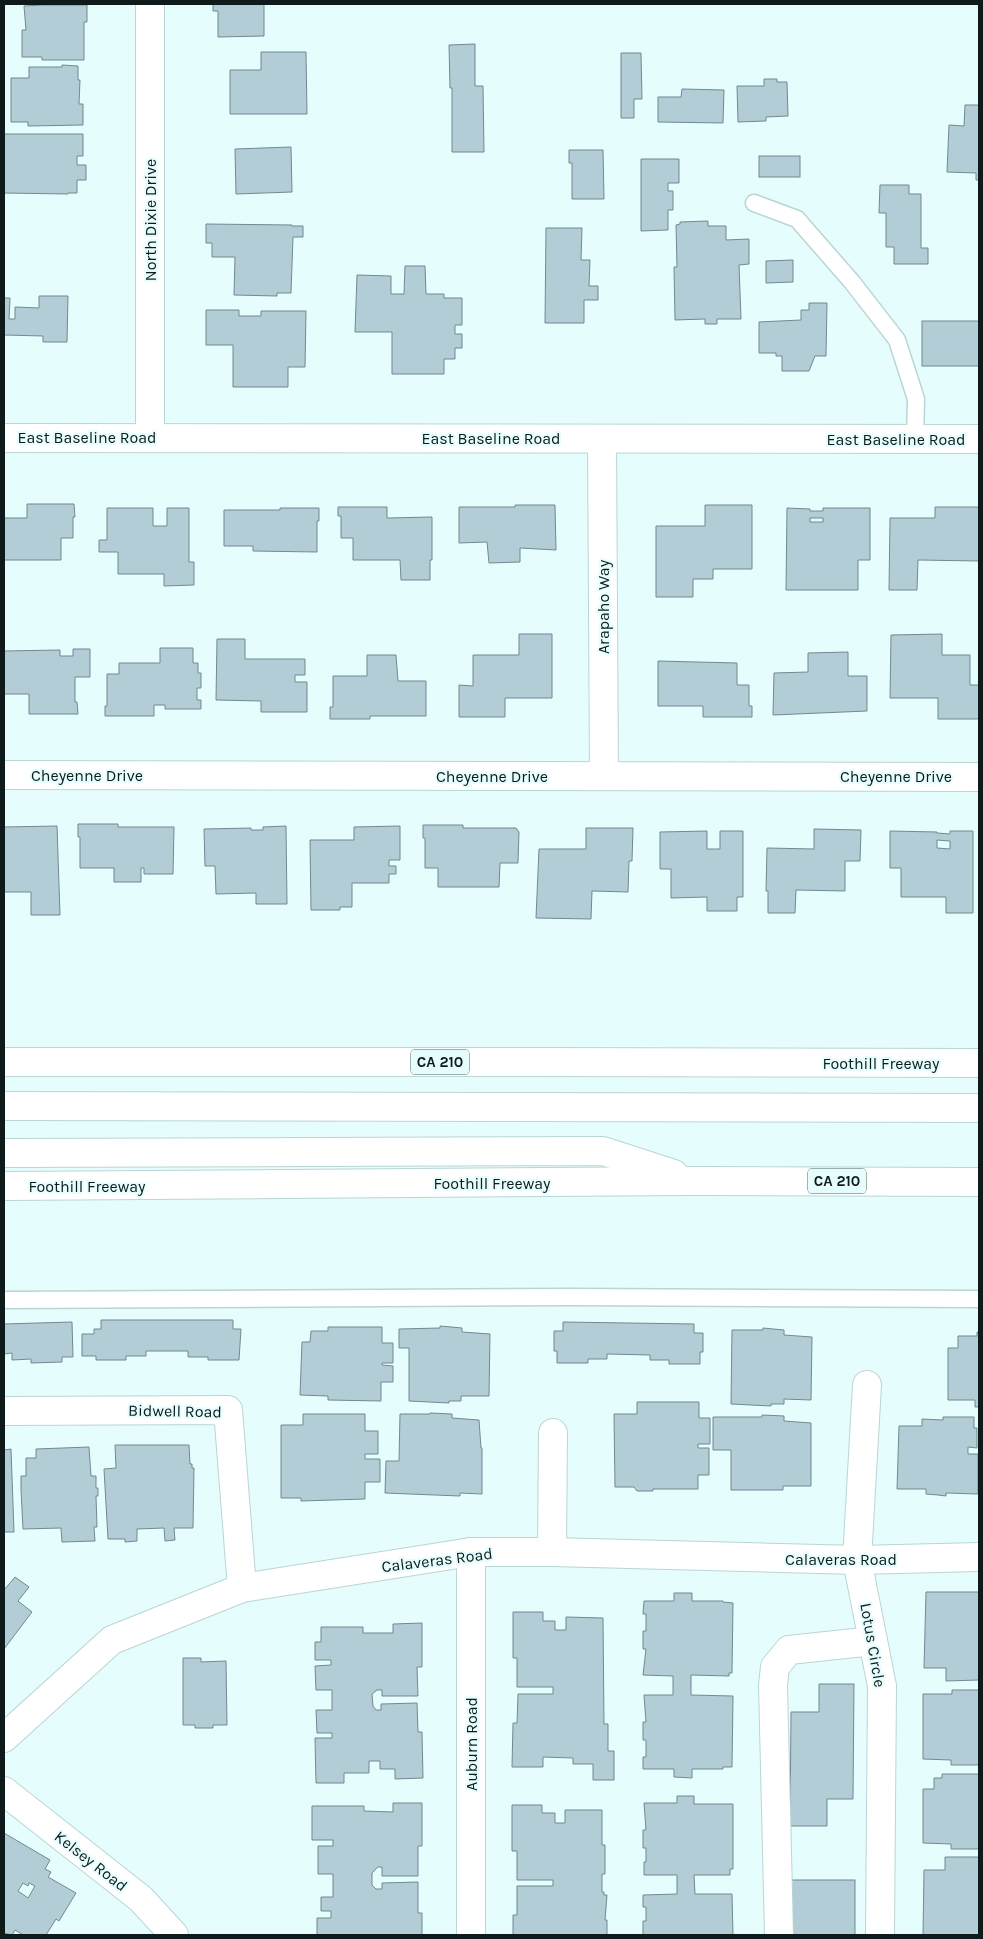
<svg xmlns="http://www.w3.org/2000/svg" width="983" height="1939" font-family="Karla,sans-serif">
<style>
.building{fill:#b3cdd6;stroke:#718991;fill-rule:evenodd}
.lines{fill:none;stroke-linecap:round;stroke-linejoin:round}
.service-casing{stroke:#b9d5d6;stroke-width:19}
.minor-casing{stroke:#b9d5d6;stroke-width:30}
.secondary-casing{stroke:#b9d5d6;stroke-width:30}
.motorway-casing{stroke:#b9d5d6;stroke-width:30}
.service{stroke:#fff;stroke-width:16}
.minor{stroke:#fff;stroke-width:28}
.secondary{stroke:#fff;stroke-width:28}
.motorway{stroke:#fff;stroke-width:28}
.labels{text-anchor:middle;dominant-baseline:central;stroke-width:4.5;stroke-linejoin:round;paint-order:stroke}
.shield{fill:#e6fdfe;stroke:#505e5e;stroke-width:1}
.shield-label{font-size:15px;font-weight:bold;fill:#0f1a1a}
.street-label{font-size:16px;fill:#0f1a1a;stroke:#e6fdfe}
</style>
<rect width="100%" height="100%" fill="#e6fdfe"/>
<g class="building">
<polygon points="213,4 264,4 264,36 218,37 218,11 213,11"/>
<polygon points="42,5 87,5 87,22 84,22 84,60 42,60 42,57 22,57 22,30 26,30 24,6"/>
<polygon points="475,44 475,86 483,86 484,152 452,152 452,88 450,88 449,45"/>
<polygon points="261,52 306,52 307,114 230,114 230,70 261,70"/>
<polygon points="621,53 641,53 642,99 634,99 634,118 621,118"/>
<polygon points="62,65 78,66 78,80 80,80 79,104 83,104 83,125 28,126 28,122 11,122 11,78 29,78 29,67 62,67"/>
<polygon points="764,79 777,79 777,82 787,82 788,116 766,117 766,121 738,122 737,86 764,86"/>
<polygon points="682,89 724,90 723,123 658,122 658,97 681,97"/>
<polygon points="965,105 979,105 979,180 976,180 976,173 947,172 949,125 964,126"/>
<polygon points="4,134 83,134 83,156 77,156 77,165 86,165 86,180 77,180 77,193 68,193 68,194 4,193"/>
<polygon points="291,147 292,192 236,194 235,149"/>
<polygon points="569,150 603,150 604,199 572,199 572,163 569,163"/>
<rect x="759" y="156" width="41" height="21"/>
<polygon points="641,159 679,159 679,183 668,183 668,191 673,191 673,210 668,210 668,230 641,231"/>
<polygon points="880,185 909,185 909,194 921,194 921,248 928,248 928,264 894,264 894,247 886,247 886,213 879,213"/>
<polygon points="708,221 708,226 726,226 726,240 749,239 749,264 739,265 741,319 717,319 717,324 705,324 705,319 675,320 674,267 677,267 676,225 680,224 680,222"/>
<polygon points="206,224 292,225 292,226 303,226 303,237 293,237 291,293 277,293 277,296 234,295 235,257 212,257 212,243 206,243"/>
<polygon points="546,228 582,228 581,260 590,260 589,286 598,286 598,300 584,300 584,323 545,323"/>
<polygon points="793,260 793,282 766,283 766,261"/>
<polygon points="405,266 425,266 426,294 444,294 444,298 462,298 462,325 455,325 455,334 462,334 462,348 455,348 455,359 444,359 444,374 392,374 392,332 355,332 357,275 391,276 391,294 404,294"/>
<polygon points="39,296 68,296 67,342 43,342 43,336 4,335 4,298 10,298 9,319 15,319 15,307 39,308"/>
<polygon points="809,303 827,303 826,356 815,356 809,371 782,371 782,356 776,356 776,353 759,353 759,322 801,320 801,310 809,310"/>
<polygon points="206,310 239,310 239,316 261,316 261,311 306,311 305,367 288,367 288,387 233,387 233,345 206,345"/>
<rect x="922" y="321" width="57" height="45"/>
<polygon points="27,504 74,504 75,517 73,517 73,538 61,538 61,560 4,560 4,518 27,518"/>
<polygon points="515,505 555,505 556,550 520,548 520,562 489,563 487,542 459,543 459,507 515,507"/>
<polygon points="705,505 752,505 752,569 713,569 713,579 693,579 693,597 656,597 656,526 705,526"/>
<polygon points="338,507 387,507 387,518 432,517 432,560 430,560 430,580 401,580 400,560 353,560 353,538 341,538 341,516 338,516"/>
<polygon points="935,507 979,507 979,561 918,560 917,590 889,590 890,518 935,518"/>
<polygon points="107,508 153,508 153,526 167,526 167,508 189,508 189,562 194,562 194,585 164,586 164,574 118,574 118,552 99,552 99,540 107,540"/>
<polygon points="280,508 319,508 319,521 317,521 317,552 253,551 253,546 224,546 224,510 280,510"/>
<path d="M787,508L810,509V511H823V508H870V560H858V590H786ZM810,518H823V522H810Z"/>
<polygon points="519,634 552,634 552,698 505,698 505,717 459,717 459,685 473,686 473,655 519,655"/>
<polygon points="942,634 942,655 970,655 970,685 979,685 979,719 938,719 938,698 890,698 891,635"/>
<polygon points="217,639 245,639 245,659 305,659 305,675 295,675 295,682 307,682 307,712 261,712 261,701 216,700"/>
<polygon points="160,648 193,648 193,663 198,663 198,673 201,673 201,688 197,688 197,700 201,700 201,709 165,709 165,705 154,705 154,716 105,716 105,706 107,706 107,674 119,674 119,663 160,663"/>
<polygon points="73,649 90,649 90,677 75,677 75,702 77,702 78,714 29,714 29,694 4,694 4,651 60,650 60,656 73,656"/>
<polygon points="848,652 848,676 867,676 867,711 773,715 774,673 808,672 808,653"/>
<polygon points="367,655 396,655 398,681 426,681 426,716 370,716 370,719 330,719 330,707 333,707 333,676 367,676"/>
<polygon points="658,661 737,663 737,685 749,685 749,706 752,706 752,717 703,717 703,706 658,706"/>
<polygon points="78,824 118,824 118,827 174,827 173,874 144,874 144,868 141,868 141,882 114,882 114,868 80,868 80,837 78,837"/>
<polygon points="423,825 463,825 463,828 516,828 519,832 518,863 500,863 499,887 438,887 438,868 425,868 425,838 423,838"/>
<polygon points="57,826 60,915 31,915 31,892 4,892 4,827"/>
<polygon points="286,826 287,904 256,904 256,893 216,894 215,866 205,866 204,829 251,828 251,830 263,830 263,827"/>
<polygon points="400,826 400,860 389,860 389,866 396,866 396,874 389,874 389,883 352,883 352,907 340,907 340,910 311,910 310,840 354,840 354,827"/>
<polygon points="586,828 633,828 632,861 629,861 628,892 592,891 591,919 536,918 539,849 586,849"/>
<polygon points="814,829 861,830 860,861 845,861 845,891 796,890 795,913 768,913 768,891 766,891 767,848 814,849"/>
<polygon points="707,831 707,849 720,849 720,831 743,831 743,897 737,897 737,911 707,911 707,897 671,898 671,869 660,869 660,832"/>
<path d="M890,831L937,832V833L950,834V831H973V913H946V897H901V868H890ZM937,840L950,841V849L937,848Z"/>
<polygon points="101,1320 233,1320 233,1329 241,1329 239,1360 208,1360 208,1357 188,1357 188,1351 146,1351 146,1356 126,1356 126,1360 96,1360 96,1356 82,1356 82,1334 94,1334 94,1329 101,1329"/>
<polygon points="72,1322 73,1357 62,1357 62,1362 31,1363 31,1359 12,1360 12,1353 4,1354 4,1324"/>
<polygon points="563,1322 694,1324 694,1333 703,1333 703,1352 700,1352 700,1364 669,1364 669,1360 650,1360 650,1355 607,1354 607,1359 588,1359 588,1363 557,1363 557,1351 554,1351 554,1331 563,1331"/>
<polygon points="440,1326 462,1328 462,1332 490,1334 489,1396 461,1396 461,1401 449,1401 449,1403 409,1401 409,1348 399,1348 399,1329 440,1328"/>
<polygon points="328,1327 382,1327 382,1343 393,1343 393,1363 382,1363 382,1365 393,1366 393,1382 381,1382 381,1401 328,1400 328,1396 300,1395 302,1342 310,1342 311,1331 328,1331"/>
<polygon points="763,1328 784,1330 784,1335 812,1337 811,1400 784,1399 784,1404 771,1404 771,1406 731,1404 732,1330 763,1330"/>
<polygon points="977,1332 979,1332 979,1407 975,1407 975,1400 948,1400 948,1348 958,1348 958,1336 977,1336"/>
<polygon points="637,1402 699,1402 699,1418 710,1418 710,1444 698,1444 698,1448 709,1448 709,1475 698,1475 698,1489 653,1489 653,1491 637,1491 634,1487 615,1487 614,1414 637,1414"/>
<polygon points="430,1413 452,1414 452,1418 479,1420 481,1448 482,1448 482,1494 460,1493 460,1496 385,1493 386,1461 399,1461 400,1414 430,1414"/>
<polygon points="303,1414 365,1414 365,1431 378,1431 378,1454 365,1454 365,1459 380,1459 380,1482 365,1482 365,1499 301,1501 301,1498 281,1498 281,1425 303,1425"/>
<polygon points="762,1415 784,1416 784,1421 811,1423 811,1486 783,1486 783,1490 731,1490 731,1450 713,1450 713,1417 762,1417"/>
<polygon points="943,1417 974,1417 974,1428 977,1428 977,1448 968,1447 968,1454 978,1454 978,1494 946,1493 946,1496 938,1495 926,1494 926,1489 897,1489 899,1426 922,1426 922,1419 943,1420"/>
<polygon points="115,1445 189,1445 190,1464 192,1464 192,1468 194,1468 193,1528 174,1528 175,1540 165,1541 164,1528 137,1529 137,1541 125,1542 125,1539 108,1539 104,1469 116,1468"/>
<polygon points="89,1447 91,1476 96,1476 96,1488 98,1488 98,1496 96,1496 97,1527 94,1527 95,1541 62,1542 61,1528 23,1529 21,1490 21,1476 26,1476 26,1458 36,1458 36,1449"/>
<polygon points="11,1449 14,1532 4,1532 4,1450"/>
<polygon points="15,1577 29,1587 18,1601 32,1612 4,1649 4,1590"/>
<polygon points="926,1592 979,1592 979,1680 946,1681 946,1668 924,1668"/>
<polygon points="674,1593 692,1593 692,1601 723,1601 723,1602 733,1603 732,1673 729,1673 729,1676 691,1675 691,1695 733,1696 732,1767 723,1767 723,1769 692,1769 692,1778 674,1777 674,1769 643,1769 643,1757 646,1757 646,1740 643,1740 643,1722 646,1722 644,1695 673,1695 673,1676 643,1675 646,1649 643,1649 643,1631 646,1631 646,1614 643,1614 644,1601 674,1601"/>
<polygon points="513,1612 543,1612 543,1621 555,1621 555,1630 566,1630 566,1617 603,1618 604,1724 608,1724 608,1751 614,1751 614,1780 593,1780 593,1764 573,1764 573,1758 543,1757 543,1767 512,1767 513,1723 517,1723 518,1694 553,1694 553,1687 517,1687 517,1658 513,1658"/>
<polygon points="422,1623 422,1667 417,1667 418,1696 382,1696 382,1690 377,1690 372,1694 373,1706 376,1710 381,1710 381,1704 417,1703 418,1732 422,1732 423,1778 395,1779 395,1769 380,1769 380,1761 369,1761 369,1773 344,1773 344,1783 316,1783 315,1738 332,1738 332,1733 317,1733 316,1710 332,1710 332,1690 316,1690 315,1666 331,1665 331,1660 315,1660 315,1642 321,1642 321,1627 363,1627 363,1633 393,1633 393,1624"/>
<polygon points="183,1658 201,1658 201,1662 226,1661 227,1725 213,1725 213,1728 195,1728 195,1725 183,1725"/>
<polygon points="819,1684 854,1684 853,1799 827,1799 827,1826 790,1826 791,1712 819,1712"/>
<polygon points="952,1690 979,1690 979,1765 951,1765 951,1760 923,1759 923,1694 952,1694"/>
<polygon points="942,1774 979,1774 979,1849 951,1849 951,1844 923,1843 923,1789 934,1789 934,1778 942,1778"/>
<polygon points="677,1796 694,1796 694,1804 733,1804 733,1869 730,1869 730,1875 694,1875 695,1894 732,1894 733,1935 643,1935 643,1921 646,1921 646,1907 643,1907 643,1895 677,1894 677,1875 644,1875 644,1862 646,1862 646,1848 643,1848 643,1830 646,1830 644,1803 677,1803"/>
<polygon points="393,1803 422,1803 422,1846 418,1846 418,1876 382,1876 382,1867 378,1867 372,1873 372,1885 376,1889 382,1889 382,1883 418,1882 418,1913 422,1913 422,1935 317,1935 317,1918 331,1918 331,1911 321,1911 321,1897 333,1897 333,1874 318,1874 318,1846 333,1846 333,1840 312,1840 312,1806 364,1806 364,1811 393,1812"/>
<polygon points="512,1805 542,1805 542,1813 555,1813 555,1823 565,1823 565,1810 602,1810 602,1845 605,1845 605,1874 602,1874 602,1892 604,1892 604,1895 607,1895 605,1920 607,1920 607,1935 513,1935 513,1915 517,1915 517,1886 553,1886 553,1880 517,1880 517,1851 512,1851"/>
<path d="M4,1833L50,1860L45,1869L51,1872L48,1877L76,1893L59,1921L56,1919L46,1935H23L15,1930L12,1935L4,1933ZM23,1883L28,1886L29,1883L35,1886L28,1898L18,1891Z"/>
<polygon points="945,1857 979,1857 979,1935 923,1935 924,1870 945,1870"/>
<rect x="791" y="1880" width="64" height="55"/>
</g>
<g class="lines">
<g class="service-casing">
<g id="service">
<polyline points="754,203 797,219 852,282 897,340 916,399 915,439"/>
<polyline points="4,1300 572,1297 979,1299"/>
</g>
</g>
<g class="minor-casing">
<g id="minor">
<polyline points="150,437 150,4"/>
<polyline points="602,439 604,776"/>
<polyline points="4,775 979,777"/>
<polyline points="867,1385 857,1560 882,1686 880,1935"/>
<polyline points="4,1411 228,1410 242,1588"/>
<polyline points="552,1552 553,1433"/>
<polyline points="4,1738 112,1640 242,1588 471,1552 552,1552 857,1560 979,1557"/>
<polyline points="4,1791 141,1899 174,1935"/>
<polyline points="471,1935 471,1552"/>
<polyline points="779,1935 773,1685 775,1667 789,1650 873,1641"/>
</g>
</g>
<g class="secondary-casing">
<polyline id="secondary" points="4,438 979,439"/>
</g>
<g class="motorway-casing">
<g id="motorway">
<polyline points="4,1062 532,1062 979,1063"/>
<polyline points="4,1106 979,1108"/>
<polyline points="4,1153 603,1151 674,1174"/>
<polyline points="4,1186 694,1181 979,1182"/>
</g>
</g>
<use href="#service" class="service"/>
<use href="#minor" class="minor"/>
<use href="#secondary" class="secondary"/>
<use href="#motorway" class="motorway"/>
</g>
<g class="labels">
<g class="shield">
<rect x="411" y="1049.5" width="58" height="25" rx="4"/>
<rect x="808" y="1168.5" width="58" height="25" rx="4"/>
</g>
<g class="shield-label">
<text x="440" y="1062">CA 210</text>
<text x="837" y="1181">CA 210</text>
</g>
<g class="street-label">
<text transform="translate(150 220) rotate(-90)">North Dixie Drive</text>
<text x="87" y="437">East Baseline Road</text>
<text x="491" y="438">East Baseline Road</text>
<text x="896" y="439">East Baseline Road</text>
<text transform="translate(603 607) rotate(-90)">Arapaho Way</text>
<text x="87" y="775">Cheyenne Drive</text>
<text x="492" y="776">Cheyenne Drive</text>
<text x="896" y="776">Cheyenne Drive</text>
<text x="881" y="1063">Foothill Freeway</text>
<text x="492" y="1183">Foothill Freeway</text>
<text x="87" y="1186">Foothill Freeway</text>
<text transform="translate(175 1411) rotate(1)">Bidwell Road</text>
<text x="841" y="1559">Calaveras Road</text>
<text transform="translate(437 1560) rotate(-7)">Calaveras Road</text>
<text transform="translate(873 1645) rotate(80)">Lotus Circle</text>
<text transform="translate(471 1744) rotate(-90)">Auburn Road</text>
<text transform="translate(91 1861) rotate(38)">Kelsey Road</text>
</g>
</g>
<rect width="983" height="1939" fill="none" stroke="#0f1a1a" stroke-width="10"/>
</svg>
